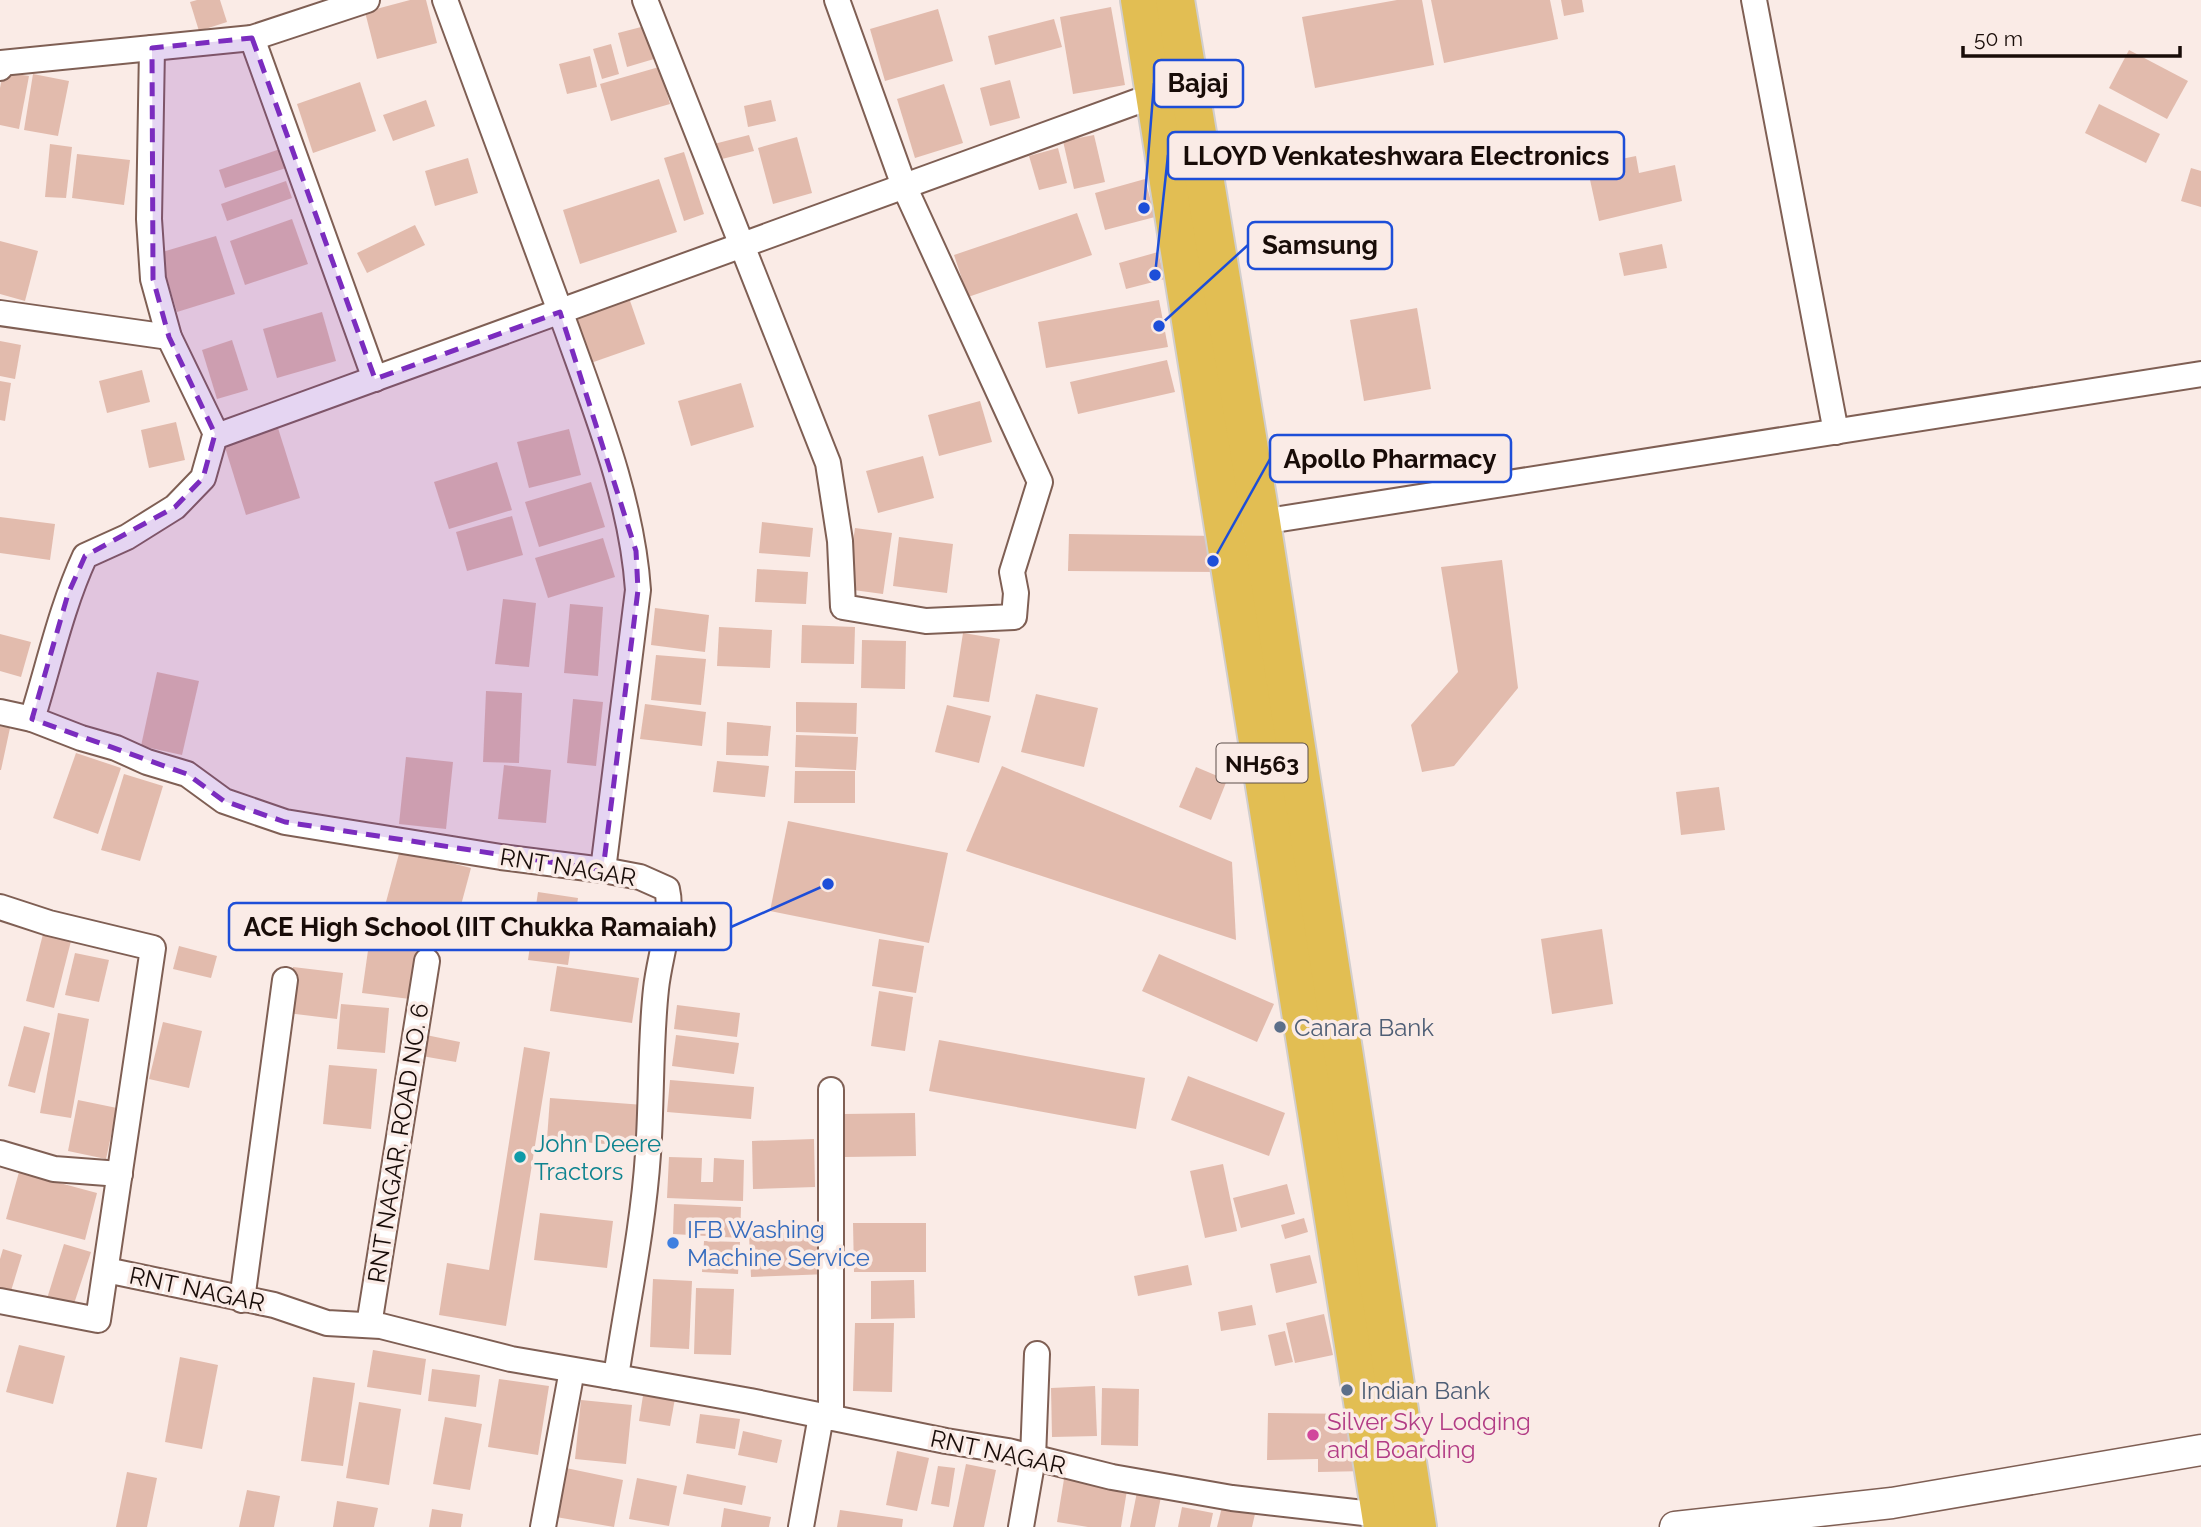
<svg xmlns="http://www.w3.org/2000/svg" width="2201" height="1527" font-family="Raleway,sans-serif">
<style>
.building{fill:#e2bbad}
.lines{fill:none;stroke-linecap:round;stroke-linejoin:round}
.minor-casing{stroke:#7f5f54;stroke-width:28}
.tertiary-casing{stroke:#7f5f54;stroke-width:33}
.trunk-casing{stroke:#d1cece;stroke-width:42}
.minor{stroke:#fff;stroke-width:24}
.tertiary{stroke:#fff;stroke-width:30}
.trunk{stroke:#e2be53;stroke-width:38}
.marked{fill:#7b2cbf;fill-opacity:0.2;stroke:#7b2cbf;stroke-width:5;stroke-dasharray:14 9;stroke-linejoin:round}
.service-dot{fill:#5c6f8a;stroke:#faebe6;stroke-width:2.5}
.culture-dot{fill:#0f9aa8;stroke:#faebe6;stroke-width:2.5}
.shop-dot{fill:#3f7fe0;stroke:#faebe6;stroke-width:2.5}
.hotel-dot{fill:#d1479c;stroke:#faebe6;stroke-width:2.5}
.labels{text-anchor:middle;dominant-baseline:central;stroke-width:7;stroke-linejoin:round;paint-order:stroke}
.shield{fill:#faebe6;stroke:#5c4f4b;stroke-width:2}
.shield-label{font-size:23px;font-weight:bold;fill:#180c08}
.street-label{font-size:24px;fill:#180c08;stroke:#faebe6}
.service-label{font-size:24px;fill:#4e5e75;stroke:#faebe6;text-anchor:start}
.culture-label{font-size:24px;fill:#0d838f;stroke:#faebe6;text-anchor:start}
.shop-label{font-size:24px;fill:#366cbe;stroke:#faebe6;text-anchor:start}
.hotel-label{font-size:24px;fill:#b23c85;stroke:#faebe6;text-anchor:start}
.leader{fill:none;stroke:#1d4ed8;stroke-width:2.5}
.callout-dot{fill:#1d4ed8;stroke:#faebe6;stroke-width:2.5}
.callout{fill:#faebe6;stroke:#1d4ed8;stroke-width:2.5}
.callout-label{font-size:26px;text-anchor:middle;font-weight:bold;fill:#180c08}
</style>
<rect width="100%" height="100%" fill="#faebe6"/>
<g class="building">
<polygon points="197,0 220,0 227,22 199,31 190,2"/>
<polygon points="410,0 426,0 437,43 377,59 365,12"/>
<polygon points="1397,0 1422,0 1434,65 1315,88 1302,17"/>
<polygon points="1431,0 1550,0 1558,39 1444,63"/>
<polygon points="1561,0 1582,0 1584,12 1564,16"/>
<polygon points="1111,7 1125,85 1073,94 1060,17"/>
<polygon points="938,9 953,61 885,81 870,29"/>
<polygon points="1054,19 1062,47 995,65 988,36"/>
<polygon points="645,26 654,59 627,67 618,33"/>
<polygon points="611,44 619,74 602,79 593,49"/>
<polygon points="2129,50 2188,81 2167,119 2109,88"/>
<polygon points="590,56 597,87 567,94 559,64"/>
<polygon points="659,67 670,104 611,121 600,84"/>
<polygon points="3,72 29,76 19,129 0,125 0,88"/>
<polygon points="33,74 69,81 58,136 24,130"/>
<polygon points="1010,80 1020,118 990,126 980,88"/>
<polygon points="360,82 376,131 313,153 297,104"/>
<polygon points="944,84 963,143 915,158 897,99"/>
<polygon points="426,100 435,126 393,141 383,115"/>
<polygon points="771,100 776,121 748,127 744,106"/>
<polygon points="2099,104 2160,134 2146,163 2085,133"/>
<polygon points="749,135 754,151 714,161 710,145"/>
<polygon points="1094,135 1105,182 1074,189 1063,141"/>
<polygon points="797,137 812,193 773,204 758,148"/>
<polygon points="50,144 72,147 66,198 45,197"/>
<polygon points="283,148 289,167 225,188 219,170"/>
<polygon points="1058,148 1067,183 1039,190 1029,156"/>
<polygon points="684,152 704,214 684,221 664,158"/>
<polygon points="77,154 130,160 124,205 72,198"/>
<polygon points="1636,156 1639,173 1675,165 1682,201 1599,221 1587,166"/>
<polygon points="468,158 478,193 435,206 425,171"/>
<polygon points="2191,168 2201,171 2201,207 2181,201"/>
<polygon points="659,179 677,232 580,264 563,210"/>
<polygon points="1145,179 1155,217 1105,230 1095,193"/>
<polygon points="286,181 292,198 227,221 221,204"/>
<polygon points="1077,213 1092,255 968,297 954,255"/>
<polygon points="292,219 308,264 245,285 230,241"/>
<polygon points="415,225 425,245 367,273 357,253"/>
<polygon points="216,236 235,294 177,312 159,253"/>
<polygon points="0,241 38,251 25,301 0,294"/>
<polygon points="1662,244 1667,268 1624,276 1619,253"/>
<polygon points="1158,252 1165,279 1126,289 1119,263"/>
<polygon points="628,295 645,344 585,365 569,316"/>
<polygon points="1159,300 1168,347 1046,368 1038,322"/>
<polygon points="1417,308 1431,389 1364,401 1350,320"/>
<polygon points="322,312 336,361 277,378 263,329"/>
<polygon points="232,340 248,390 217,399 202,350"/>
<polygon points="0,341 21,345 15,379 0,376"/>
<polygon points="1167,360 1175,392 1078,414 1070,382"/>
<polygon points="142,370 150,402 107,413 99,381"/>
<polygon points="0,381 11,383 5,421 0,420"/>
<polygon points="741,383 754,427 691,446 678,401"/>
<polygon points="980,401 992,442 939,456 928,415"/>
<polygon points="176,422 185,460 149,468 141,430"/>
<polygon points="278,428 300,498 246,515 224,444"/>
<polygon points="569,429 581,475 529,488 517,442"/>
<polygon points="923,456 934,498 878,513 866,471"/>
<polygon points="497,462 512,510 449,529 434,482"/>
<polygon points="591,482 605,527 539,547 525,502"/>
<polygon points="512,516 523,555 467,571 456,532"/>
<polygon points="0,517 55,524 50,560 0,553"/>
<polygon points="762,522 813,528 810,557 759,553"/>
<polygon points="855,528 892,533 883,594 846,589"/>
<polygon points="1069,534 1219,536 1219,572 1068,571"/>
<polygon points="899,537 953,544 947,593 893,586"/>
<polygon points="603,538 615,577 548,598 535,558"/>
<polygon points="1502,560 1518,688 1454,766 1422,772 1411,725 1458,672 1441,567"/>
<polygon points="757,569 808,572 806,604 755,602"/>
<polygon points="503,599 536,603 529,667 495,664"/>
<polygon points="570,604 603,607 598,676 564,673"/>
<polygon points="655,608 709,615 705,652 651,645"/>
<polygon points="802,625 855,627 854,664 801,663"/>
<polygon points="719,627 772,630 770,668 717,666"/>
<polygon points="963,633 1000,639 989,702 953,697"/>
<polygon points="0,634 31,642 21,677 0,671"/>
<polygon points="862,640 906,641 905,689 861,688"/>
<polygon points="656,655 706,659 701,705 651,700"/>
<polygon points="157,672 199,681 182,755 141,746"/>
<polygon points="486,691 522,693 519,763 483,762"/>
<polygon points="1036,694 1098,708 1084,767 1021,752"/>
<polygon points="573,699 603,702 596,766 567,763"/>
<polygon points="796,702 857,703 856,734 796,732"/>
<polygon points="645,704 706,712 702,746 640,739"/>
<polygon points="947,705 991,716 979,763 935,752"/>
<polygon points="727,722 771,726 768,756 726,755"/>
<polygon points="0,726 10,728 1,770 0,770"/>
<polygon points="796,735 858,737 856,770 795,767"/>
<polygon points="76,753 121,768 98,834 53,818"/>
<polygon points="406,757 453,762 446,829 399,824"/>
<polygon points="717,761 769,766 765,797 713,792"/>
<polygon points="504,765 551,770 546,823 498,819"/>
<polygon points="1002,766 1232,862 1236,940 966,851"/>
<polygon points="1196,767 1227,780 1211,820 1179,807"/>
<polygon points="795,771 855,771 855,803 794,803"/>
<polygon points="124,774 163,786 140,861 101,850"/>
<polygon points="1719,787 1725,830 1681,835 1676,792"/>
<polygon points="788,821 948,853 929,943 770,911"/>
<polygon points="400,850 471,868 457,920 386,902"/>
<polygon points="538,892 578,898 568,965 528,960"/>
<polygon points="373,915 421,922 410,999 362,993"/>
<polygon points="1602,929 1613,1004 1552,1014 1541,939"/>
<polygon points="43,934 71,941 54,1008 26,1001"/>
<polygon points="879,939 924,946 916,993 872,986"/>
<polygon points="179,946 217,956 211,978 173,969"/>
<polygon points="75,953 109,960 99,1002 65,995"/>
<polygon points="1159,954 1274,1004 1257,1042 1142,991"/>
<polygon points="557,966 639,978 632,1023 550,1011"/>
<polygon points="293,967 343,973 337,1019 287,1013"/>
<polygon points="879,991 913,997 905,1051 871,1046"/>
<polygon points="341,1004 389,1008 385,1053 337,1049"/>
<polygon points="677,1005 740,1013 737,1037 674,1029"/>
<polygon points="58,1013 89,1019 71,1118 40,1113"/>
<polygon points="163,1022 202,1031 189,1088 149,1079"/>
<polygon points="24,1026 50,1033 35,1093 8,1086"/>
<polygon points="426,1035 460,1042 456,1062 422,1056"/>
<polygon points="676,1035 739,1043 734,1074 672,1066"/>
<polygon points="939,1040 1145,1078 1136,1129 929,1091"/>
<polygon points="524,1047 550,1052 506,1326 439,1315 447,1263 489,1270"/>
<polygon points="329,1065 377,1069 371,1129 323,1124"/>
<polygon points="1188,1076 1285,1113 1269,1156 1171,1120"/>
<polygon points="670,1080 754,1087 751,1119 667,1112"/>
<polygon points="550,1098 644,1105 640,1147 547,1139"/>
<polygon points="78,1100 117,1108 106,1159 68,1151"/>
<polygon points="915,1113 916,1156 844,1157 844,1114"/>
<polygon points="814,1139 815,1187 753,1189 752,1141"/>
<polygon points="669,1157 702,1158 701,1182 713,1182 714,1158 744,1160 743,1201 667,1198"/>
<polygon points="1223,1164 1237,1231 1205,1238 1190,1171"/>
<polygon points="19,1172 97,1193 85,1240 6,1219"/>
<polygon points="1287,1184 1295,1214 1241,1228 1233,1198"/>
<polygon points="674,1204 741,1207 740,1238 673,1234"/>
<polygon points="540,1213 613,1221 607,1268 534,1260"/>
<polygon points="1304,1218 1308,1232 1285,1239 1281,1225"/>
<polygon points="853,1223 926,1223 926,1272 854,1272"/>
<polygon points="827,1231 829,1274 751,1277 749,1234"/>
<polygon points="704,1241 740,1242 738,1274 702,1272"/>
<polygon points="64,1244 91,1252 71,1313 45,1305"/>
<polygon points="3,1249 22,1255 11,1291 0,1288 0,1259"/>
<polygon points="1310,1255 1317,1283 1276,1293 1270,1264"/>
<polygon points="1188,1265 1192,1285 1138,1296 1134,1276"/>
<polygon points="653,1279 692,1281 689,1349 650,1347"/>
<polygon points="914,1280 915,1318 871,1319 871,1281"/>
<polygon points="696,1288 734,1289 731,1355 694,1354"/>
<polygon points="1252,1305 1256,1325 1221,1331 1218,1312"/>
<polygon points="1324,1314 1333,1355 1295,1363 1286,1323"/>
<polygon points="855,1323 894,1323 892,1392 853,1391"/>
<polygon points="1285,1331 1293,1362 1275,1366 1268,1335"/>
<polygon points="19,1345 65,1356 53,1404 6,1392"/>
<polygon points="373,1350 426,1359 421,1395 367,1387"/>
<polygon points="180,1357 218,1365 202,1449 165,1442"/>
<polygon points="432,1369 480,1375 476,1407 428,1401"/>
<polygon points="313,1377 355,1383 343,1466 301,1461"/>
<polygon points="499,1379 549,1386 538,1455 488,1447"/>
<polygon points="1095,1386 1097,1436 1052,1437 1051,1388"/>
<polygon points="1102,1388 1139,1389 1138,1446 1101,1445"/>
<polygon points="644,1389 676,1393 670,1426 639,1421"/>
<polygon points="581,1400 632,1405 626,1464 575,1459"/>
<polygon points="359,1402 401,1409 389,1485 346,1478"/>
<polygon points="1268,1413 1358,1414 1367,1471 1318,1472 1318,1459 1267,1460"/>
<polygon points="700,1414 740,1419 735,1449 696,1443"/>
<polygon points="445,1417 482,1424 470,1490 433,1484"/>
<polygon points="743,1431 782,1440 777,1463 738,1455"/>
<polygon points="897,1451 929,1458 917,1511 886,1505"/>
<polygon points="966,1464 996,1470 984,1527 953,1527"/>
<polygon points="938,1466 955,1468 949,1507 931,1504"/>
<polygon points="566,1468 623,1480 614,1527 556,1517"/>
<polygon points="127,1472 157,1478 147,1527 116,1527"/>
<polygon points="687,1474 746,1486 742,1505 683,1494"/>
<polygon points="637,1478 677,1486 669,1526 629,1519"/>
<polygon points="1064,1479 1127,1490 1121,1527 1088,1527 1057,1522"/>
<polygon points="247,1490 280,1496 274,1527 239,1527"/>
<polygon points="1137,1492 1161,1497 1155,1527 1130,1527"/>
<polygon points="337,1501 378,1508 374,1527 333,1527"/>
<polygon points="1182,1507 1213,1513 1210,1527 1178,1527"/>
<polygon points="1222,1507 1255,1514 1252,1527 1217,1527"/>
<polygon points="724,1508 771,1517 769,1527 721,1527"/>
<polygon points="432,1509 463,1514 461,1527 429,1527"/>
<polygon points="840,1510 903,1519 902,1527 837,1527"/>
</g>
<g class="lines">
<g class="minor-casing">
<g id="minor">
<path d="M445,0C486,110 527,220 567,330C597,414 632,501 638,590L603,870"/>
<polyline points="645,0 828,463 840,541 843,607 926,621 1014,617 1016,593 1012,572 1040,482 904,186 837,0"/>
<polyline points="1754,0 1836,432"/>
<polyline points="252,38 375,379"/>
<polyline points="152,48 149,219 153,279 169,337 217,436"/>
<polyline points="0,68 1,63 252,38 367,0"/>
<polyline points="0,313 169,337"/>
<polyline points="1261,522 2201,374"/>
<path d="M0,712L32,719L81,738L116,748L147,762L187,774L224,801L285,822L501,857L603,870L640,877L667,889C674,918 659,958 656,989C650,1044 652,1099 648,1154C643,1229 627,1303 616,1377L750,1401L946,1441L1008,1451L1112,1477L1232,1498L1381,1515"/>
<path d="M32,719C49,665 61,608 85,556L127,537L175,507L203,478L214,439L217,436L1155,95"/>
<polyline points="0,907 49,923 153,948 98,1320 0,1301"/>
<polyline points="0,1153 54,1169 120,1174"/>
<polyline points="106,1270 274,1305 327,1323 381,1326 511,1359 616,1377"/>
<polyline points="242,1300 285,980"/>
<polyline points="369,1325 427,961"/>
<polyline points="831,1418 831,1090"/>
<polyline points="543,1527 572,1370"/>
<polyline points="801,1527 821,1416"/>
<polyline points="1021,1527 1033,1458 1037,1354"/>
</g>
</g>
<g class="tertiary-casing">
<polyline id="tertiary" points="1675,1527 1892,1503 2201,1450"/>
</g>
<g class="trunk-casing">
<g id="trunk">
<polyline points="1140,0 1383,1527"/>
<polyline points="1175,0 1261,522 1417,1527"/>
</g>
</g>
<use href="#minor" class="minor"/>
<use href="#tertiary" class="tertiary"/>
<use href="#trunk" class="trunk"/>
</g>
<path class="marked" d="M252,38L375,379L560,312L636,551L638,590L603,870L285,822L224,801L187,774L32,719L68,594L85,556L175,507L203,478L215,434L169,337L153,279L152,48Z"/>
<g class="service-dot">
<circle cx="1280" cy="1027" r="7"/>
<circle cx="1347" cy="1390" r="7"/>
</g>
<circle class="culture-dot" cx="520" cy="1157" r="7"/>
<circle class="shop-dot" cx="673" cy="1243" r="7"/>
<circle class="hotel-dot" cx="1313" cy="1435" r="7"/>
<g class="labels">
<rect class="shield" x="1216.5" y="743.5" width="91" height="39" rx="5"/>
<g class="shield-label">
<text x="1262" y="763">NH563</text>
</g>
<g class="street-label">
<text transform="translate(568 867) rotate(9)">RNT NAGAR</text>
<text transform="translate(398 1143) rotate(-81)">RNT NAGAR, ROAD NO. 6</text>
<text transform="translate(197 1289) rotate(12)">RNT NAGAR</text>
<text transform="translate(998 1452) rotate(12)">RNT NAGAR</text>
</g>
<g class="service-label">
<text x="1294" y="1027">Canara Bank</text>
<text x="1361" y="1390">Indian Bank</text>
</g>
<g class="culture-label">
<text x="534" y="1143">John Deere<tspan x="534" dy="28">Tractors</tspan></text>
</g>
<g class="shop-label">
<text x="687" y="1229">IFB Washing<tspan x="687" dy="28">Machine Service</tspan></text>
</g>
<g class="hotel-label">
<text x="1327" y="1421">Silver Sky Lodging<tspan x="1327" dy="28">and Boarding</tspan></text>
</g>
</g>
<path class="leader" d="M1144 208L1154 83M1155 275L1168 155M1159 326L1248 245M1213 561L1270 459M828 884L731 927"/>
<g class="callout-dot">
<circle cx="1144" cy="208" r="7"/>
<circle cx="1155" cy="275" r="7"/>
<circle cx="1159" cy="326" r="7"/>
<circle cx="1213" cy="561" r="7"/>
<circle cx="828" cy="884" r="7"/>
</g>
<g class="callout">
<rect x="1154" y="60" width="89" height="47" rx="7"/>
<rect x="1168" y="132" width="456" height="47" rx="7"/>
<rect x="1248" y="222" width="144" height="47" rx="7"/>
<rect x="1270" y="435" width="241" height="47" rx="7"/>
<rect x="229" y="903" width="502" height="47" rx="7"/>
</g>
<g class="callout-label">
<text x="1198" y="92">Bajaj</text>
<text x="1396" y="165">LLOYD Venkateshwara Electronics</text>
<text x="1320" y="254">Samsung</text>
<text x="1390" y="468">Apollo Pharmacy</text>
<text x="480" y="936">ACE High School (IIT Chukka Ramaiah)</text>
</g>
<path d="M1963 46v10h217v-10" fill="none" stroke="#180c08" stroke-width="3.5"/>
<text x="1974" y="46" font-size="21" fill="#180c08" stroke="#faebe6" stroke-width="5" paint-order="stroke">50 m</text>
</svg>
